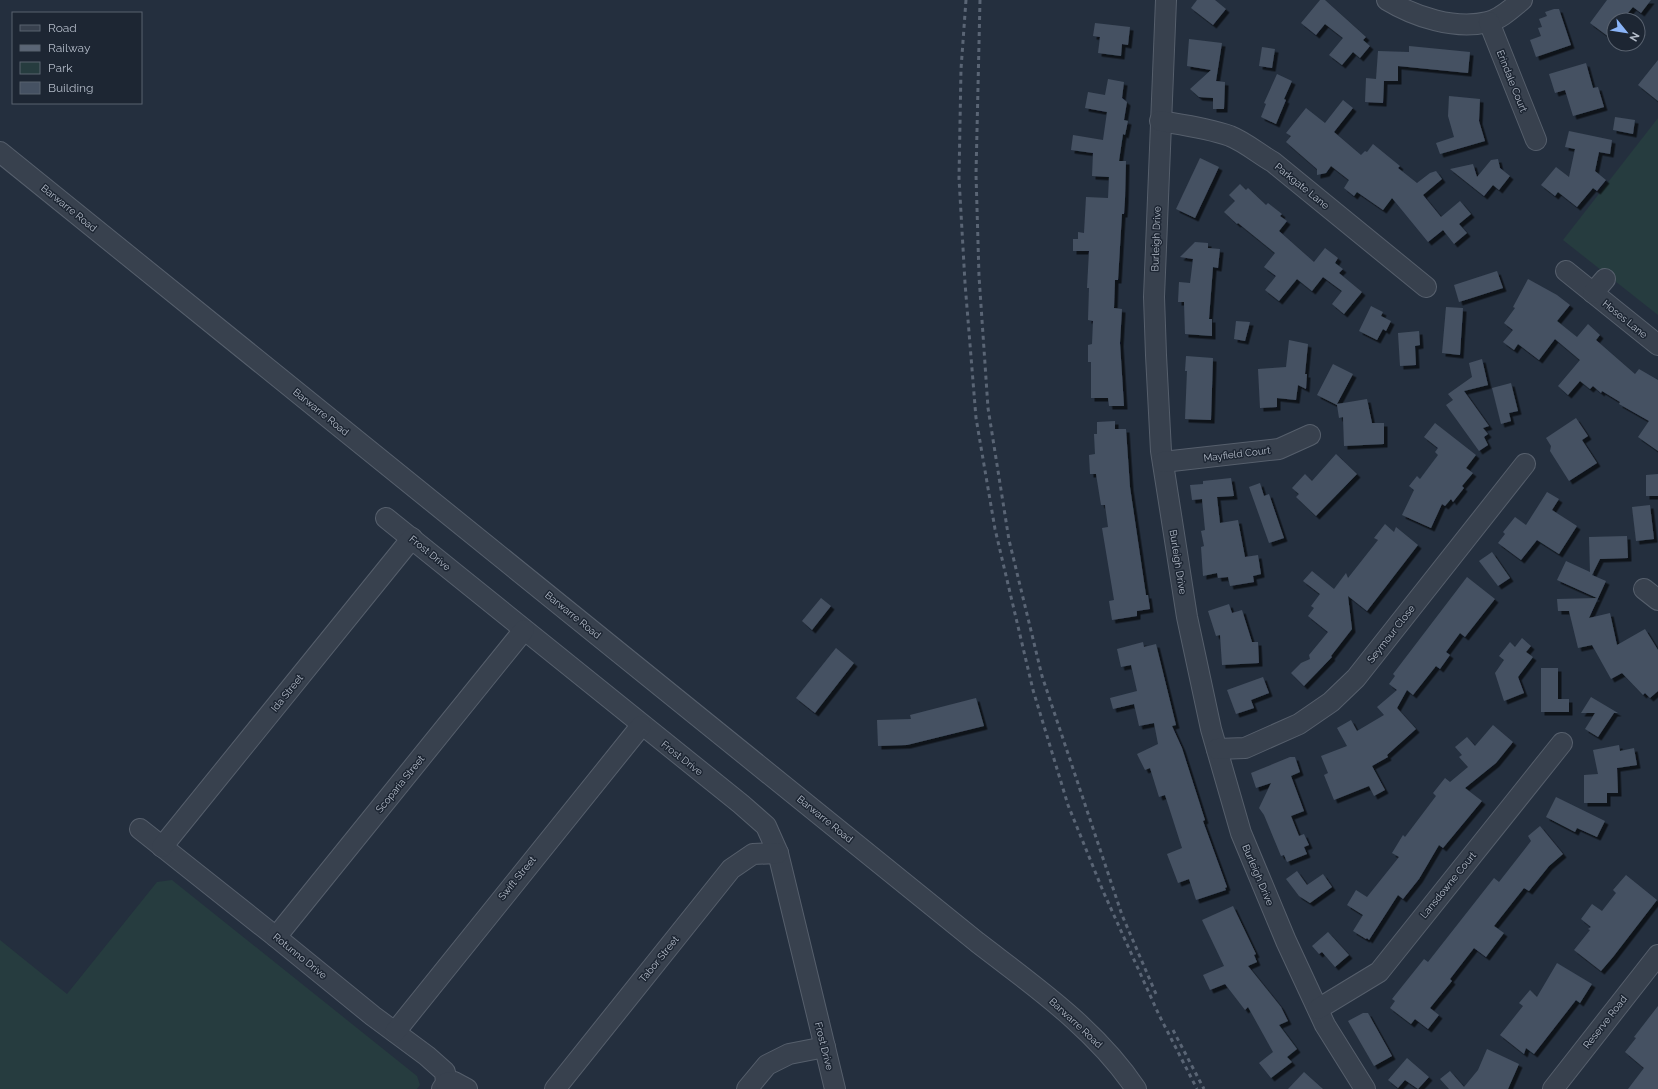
<svg xmlns="http://www.w3.org/2000/svg" width="1658" height="1089" font-family="Raleway,sans-serif">
<style>
.park{fill:#263c3f}
.building{fill:#455162;filter:url(#shadow)}
.lines{fill:none;stroke-linecap:round;stroke-linejoin:round}
.minor-casing{stroke:#565f6c;stroke-width:22}
.minor{stroke:#38414e;stroke-width:20}
.rail{stroke:#5a6575;stroke-width:3;stroke-dasharray:4 4;stroke-linecap:butt}
.labels{text-anchor:middle;dominant-baseline:central;stroke-width:3;stroke-linejoin:round;paint-order:stroke}
.street-label{font-size:10px;fill:#b4bcc9;stroke:#1d2633}
</style>
<defs>
<filter id="shadow"><feDropShadow dx="3.5" dy="3.5" stdDeviation="0" flood-color="#0009"/></filter>
</defs>
<rect width="100%" height="100%" fill="#242f3e"/>
<g class="park">
<polygon points="1658,118 1658,315 1563,240"/>
<polygon points="172,880 417,1076 420,1085 417,1089 0,1089 0,940 67,994 157,882"/>
</g>
<g class="building">
<polygon points="1197,0 1215,0 1226,9 1213,25 1191,8"/>
<polygon points="1320,0 1325,0 1366,37 1363,40 1370,46 1360,58 1353,52 1342,65 1329,55 1343,38 1325,24 1316,35 1301,23"/>
<polygon points="1607,0 1651,0 1641,13 1633,7 1622,20 1614,20 1614,31 1609,37 1590,23"/>
<polygon points="1554,9 1559,9 1571,45 1536,57 1530,40 1541,36 1538,28 1542,27 1539,19 1547,16 1545,12"/>
<polygon points="1095,23 1130,27 1128,45 1122,44 1121,56 1098,53 1100,37 1093,36"/>
<polygon points="1189,39 1222,43 1216,81 1225,82 1224,109 1213,109 1213,98 1199,97 1190,89 1211,70 1187,66"/>
<polygon points="1409,46 1470,52 1468,73 1398,66 1398,81 1384,81 1383,103 1365,102 1366,78 1376,79 1378,51 1409,52"/>
<polygon points="1262,47 1275,49 1272,68 1259,66"/>
<polygon points="1658,60 1658,101 1638,85"/>
<polygon points="1586,63 1593,88 1598,87 1604,107 1573,116 1565,90 1555,93 1549,74"/>
<polygon points="1277,74 1292,81 1284,99 1286,100 1276,124 1261,117 1266,104 1264,103"/>
<polygon points="1108,79 1124,82 1122,98 1127,102 1124,120 1128,121 1125,135 1123,134 1119,161 1126,161 1125,199 1124,214 1122,214 1118,280 1115,280 1114,308 1122,309 1120,343 1124,406 1109,406 1108,398 1091,398 1091,362 1088,362 1088,345 1092,344 1093,321 1088,320 1089,288 1087,288 1089,251 1073,251 1073,239 1078,239 1078,232 1084,233 1086,197 1108,198 1109,177 1092,176 1093,153 1071,150 1073,135 1103,140 1107,112 1085,108 1088,92 1105,95"/>
<polygon points="1449,96 1480,99 1479,121 1485,141 1440,154 1436,143 1454,137 1448,116"/>
<polygon points="1343,100 1353,108 1334,132 1361,155 1365,151 1367,152 1373,144 1400,166 1398,168 1417,183 1430,173 1436,171 1442,179 1423,195 1441,217 1460,201 1471,214 1459,224 1467,233 1454,244 1443,230 1428,242 1392,198 1383,210 1357,192 1354,196 1344,188 1349,180 1331,166 1326,173 1317,175 1317,169 1286,142 1291,136 1286,133 1306,108 1325,123"/>
<polygon points="1615,117 1635,120 1633,134 1613,130"/>
<polygon points="1569,131 1612,140 1610,154 1599,152 1595,171 1606,180 1597,191 1593,188 1577,207 1558,192 1555,196 1541,185 1556,167 1569,177 1575,149 1565,147"/>
<polygon points="1200,158 1219,167 1195,218 1176,209"/>
<polygon points="1498,159 1500,168 1510,176 1499,190 1493,185 1484,196 1450,169 1473,164 1477,177 1491,160"/>
<polygon points="1240,184 1246,190 1248,188 1266,205 1268,203 1282,214 1280,216 1287,221 1279,231 1314,262 1325,248 1338,258 1335,263 1343,269 1339,273 1362,292 1344,314 1332,304 1342,291 1323,277 1312,291 1297,279 1279,301 1265,290 1276,276 1264,267 1275,253 1238,223 1237,224 1224,212 1235,201 1229,195"/>
<polygon points="1195,242 1208,243 1208,248 1220,249 1218,268 1213,267 1209,319 1212,319 1212,336 1185,334 1184,302 1178,302 1179,282 1190,283 1193,259 1180,257"/>
<polygon points="1497,271 1503,288 1459,302 1454,285"/>
<polygon points="1528,279 1557,295 1570,305 1557,321 1577,337 1588,324 1600,335 1596,340 1635,374 1639,369 1658,380 1658,451 1638,437 1649,421 1619,404 1620,402 1602,391 1601,393 1593,386 1590,389 1580,381 1568,395 1558,386 1580,360 1555,339 1539,360 1518,344 1514,350 1503,342 1513,330 1504,323 1515,308 1513,307"/>
<polygon points="1371,306 1383,312 1381,316 1391,321 1386,331 1383,329 1377,340 1359,331"/>
<polygon points="1446,307 1463,308 1460,355 1442,353"/>
<polygon points="1236,321 1250,322 1245,341 1234,339"/>
<polygon points="1419,331 1420,345 1415,346 1416,365 1400,366 1398,333"/>
<polygon points="1289,340 1308,344 1305,374 1307,374 1306,389 1298,385 1296,400 1277,398 1277,407 1260,408 1258,369 1286,367"/>
<polygon points="1186,356 1213,358 1211,420 1185,419 1187,371 1185,371"/>
<polygon points="1482,359 1488,385 1464,391 1489,426 1483,428 1488,434 1484,437 1488,445 1479,451 1446,405 1453,400 1448,394 1472,377 1469,363"/>
<polygon points="1333,364 1353,374 1337,404 1367,399 1372,423 1384,423 1384,444 1344,446 1343,417 1339,418 1337,405 1317,395"/>
<polygon points="1511,383 1518,411 1509,413 1511,421 1501,424 1492,388"/>
<polygon points="1576,418 1588,436 1582,440 1597,463 1569,481 1550,451 1551,446 1546,438"/>
<polygon points="1115,421 1115,429 1126,429 1130,487 1146,595 1148,595 1150,609 1137,611 1137,616 1112,620 1109,601 1114,600 1102,528 1108,527 1105,505 1101,505 1096,474 1090,474 1089,455 1095,454 1094,434 1097,434 1097,422"/>
<polygon points="1435,423 1476,455 1466,468 1473,473 1462,486 1464,488 1453,502 1451,499 1445,506 1442,504 1431,528 1402,515 1414,490 1409,486 1417,476 1420,479 1438,455 1435,452 1438,448 1424,437"/>
<polygon points="1336,454 1357,474 1316,516 1296,497 1299,494 1292,488 1305,474 1312,481"/>
<polygon points="1658,474 1658,496 1646,496 1646,475"/>
<polygon points="1231,478 1234,496 1217,497 1220,523 1238,520 1245,557 1258,555 1261,574 1253,576 1254,582 1230,586 1228,577 1218,578 1217,573 1203,576 1201,547 1204,546 1201,531 1205,530 1202,499 1192,500 1190,485 1203,484 1203,481"/>
<polygon points="1260,483 1264,496 1269,494 1284,538 1269,543 1249,487"/>
<polygon points="1547,492 1559,499 1552,510 1577,526 1559,554 1537,540 1521,560 1498,543 1505,534 1503,532 1515,517 1526,525"/>
<polygon points="1650,505 1654,539 1636,541 1632,507"/>
<polygon points="1385,524 1394,532 1396,527 1418,545 1367,611 1348,596 1352,629 1331,656 1332,657 1304,686 1291,673 1301,663 1310,659 1309,655 1328,632 1308,616 1314,608 1311,606 1320,594 1303,581 1312,571 1334,589 1346,573 1348,578 1378,540 1374,538"/>
<polygon points="1627,536 1628,558 1600,559 1592,575 1606,581 1589,618 1610,613 1617,645 1645,629 1658,650 1658,691 1650,698 1645,693 1643,695 1622,673 1611,679 1592,645 1578,648 1569,611 1558,611 1557,599 1597,598 1557,580 1566,561 1590,572 1589,537"/>
<polygon points="1492,552 1510,578 1498,586 1479,561"/>
<polygon points="1467,577 1495,599 1465,637 1460,633 1446,652 1450,655 1440,669 1436,666 1413,695 1407,690 1397,708 1416,729 1387,755 1388,757 1372,766 1385,790 1374,796 1369,786 1334,800 1324,775 1328,773 1321,756 1347,746 1337,728 1351,720 1357,731 1384,715 1377,707 1397,690 1389,684 1395,676 1393,674"/>
<polygon points="821,598 831,606 812,630 802,621"/>
<polygon points="1229,604 1232,613 1242,610 1252,642 1258,642 1259,663 1222,665 1220,635 1216,636 1208,611"/>
<polygon points="1522,638 1531,646 1526,652 1533,657 1518,677 1524,693 1504,701 1495,673 1504,660 1499,656 1510,642 1515,647"/>
<polygon points="1143,642 1144,647 1156,644 1176,725 1172,726 1182,748 1205,820 1203,821 1227,887 1225,888 1226,890 1196,900 1189,879 1178,883 1167,854 1182,848 1165,795 1159,797 1150,768 1145,770 1137,754 1158,744 1154,723 1139,726 1134,704 1113,709 1110,698 1137,691 1131,665 1121,667 1117,649"/>
<polygon points="836,648 854,663 815,713 796,698"/>
<polygon points="1541,668 1558,668 1558,699 1569,699 1569,712 1541,712"/>
<polygon points="1263,677 1269,693 1251,700 1254,708 1236,714 1227,690"/>
<polygon points="1591,697 1618,713 1614,713 1598,737 1585,729 1595,713 1581,713"/>
<polygon points="976,698 984,726 907,745 878,746 877,720 911,719 910,715"/>
<polygon points="1493,725 1513,742 1496,763 1465,788 1482,801 1443,848 1439,845 1419,879 1403,899 1398,895 1369,940 1367,938 1366,939 1353,931 1363,915 1347,905 1356,890 1367,897 1399,857 1392,853 1403,835 1405,837 1436,796 1433,793 1445,778 1450,782 1468,767 1459,757 1462,755 1455,747 1467,737 1475,746"/>
<polygon points="1619,745 1620,751 1634,748 1637,765 1617,768 1618,793 1607,793 1607,803 1584,803 1584,775 1598,774 1593,750"/>
<polygon points="1290,757 1295,757 1300,772 1291,776 1304,811 1291,816 1299,836 1304,834 1309,845 1304,847 1307,854 1287,862 1284,855 1281,856 1264,815 1259,808 1271,783 1256,788 1251,773"/>
<polygon points="1556,797 1605,821 1597,837 1577,828 1575,832 1546,817"/>
<polygon points="1540,826 1563,854 1549,866 1529,891 1524,888 1494,926 1504,933 1486,957 1474,948 1450,979 1452,981 1430,1008 1439,1015 1428,1029 1415,1019 1411,1024 1390,1008 1395,1001 1392,999 1424,959 1428,962 1494,878 1499,882 1531,841 1528,836"/>
<polygon points="1297,871 1307,885 1323,874 1332,887 1310,903 1299,896 1286,879"/>
<polygon points="1626,875 1657,900 1613,957 1601,971 1574,950 1590,930 1588,929 1591,927 1581,919 1592,904 1602,911 1616,893 1613,890"/>
<polygon points="1233,906 1256,954 1254,955 1257,962 1248,966 1281,1007 1288,1021 1279,1025 1297,1049 1287,1057 1292,1062 1271,1078 1259,1063 1273,1052 1248,1007 1245,1010 1225,984 1210,990 1203,975 1224,966 1202,920"/>
<polygon points="1328,932 1349,955 1335,967 1322,952 1319,954 1312,946"/>
<polygon points="1557,963 1592,984 1580,1003 1576,1000 1534,1054 1526,1048 1524,1054 1500,1035 1523,1006 1519,1003 1530,990 1537,997"/>
<polygon points="1658,1006 1658,1089 1628,1089 1644,1068 1625,1052 1636,1038 1634,1037"/>
<polygon points="1363,1013 1368,1013 1392,1056 1374,1066 1348,1021"/>
<polygon points="1487,1049 1519,1064 1508,1089 1449,1089 1440,1079 1450,1071 1464,1087 1478,1070"/>
<polygon points="1407,1058 1429,1077 1418,1089 1405,1080 1398,1088 1388,1080"/>
<polygon points="1304,1072 1323,1089 1288,1089"/>
</g>
<g class="lines">
<g class="minor-casing">
<g id="minor">
<polyline points="1166,0 1154,297 1156,355 1161,451 1187,617 1211,729 1241,833 1286,941 1325,1025 1365,1089"/>
<path d="M1387,0C1415,17 1455,30 1488,22C1501,19 1512,8 1522,0"/>
<polyline points="1489,22 1536,140"/>
<path d="M1160,121C1184,125 1208,128 1230,136C1245,142 1259,154 1273,162L1426,287"/>
<path d="M0,152L977,942C1034,986 1096,1029 1136,1089"/>
<polyline points="1566,271 1658,345"/>
<polyline points="1593,293 1605,279"/>
<polyline points="1163,462 1279,449 1310,435"/>
<polyline points="386,518 741,804 766,826 778,853 835,1089"/>
<polyline points="1644,589 1658,600"/>
<polyline points="1217,749 1245,748 1299,724 1331,702 1356,678 1525,464"/>
<polyline points="140,829 276,937 373,1016 427,1056 445,1072 446,1083 442,1089"/>
<polyline points="162,847 412,538"/>
<polyline points="276,937 524,630"/>
<polyline points="1318,1009 1379,972 1562,743"/>
<polyline points="395,1032 641,726"/>
<polyline points="446,1083 454,1082 467,1089"/>
<polyline points="555,1089 731,869 753,854 778,853"/>
<polyline points="747,1089 767,1065 789,1054 825,1047"/>
<polyline points="1553,1089 1658,955"/>
</g>
</g>
<use href="#minor" class="minor"/>
<g class="rail">
<polyline points="966,0 961,69 959,178 965,283 976,418 995,529 1033,690 1068,805 1103,891 1159,1015 1197,1089"/>
<polyline points="980,0 976,174 979,276 988,408 1009,540 1042,676 1122,915 1156,994"/>
<polyline points="1173,1030 1204,1089"/>
</g>
</g>
<g class="labels">
<g class="street-label">
<text transform="translate(1512 81) rotate(68)">Erindale Court</text>
<text transform="translate(1302 186) rotate(39)">Parkgate Lane</text>
<text transform="translate(69 208) rotate(39)">Barwarre Road</text>
<text transform="translate(1156 239) rotate(-88)">Burleigh Drive</text>
<text transform="translate(1625 319) rotate(39)">Hoses Lane</text>
<text transform="translate(321 412) rotate(39)">Barwarre Road</text>
<text transform="translate(1237 454) rotate(-7)">Mayfield Court</text>
<text transform="translate(430 553) rotate(39)">Frost Drive</text>
<text transform="translate(1178 562) rotate(81)">Burleigh Drive</text>
<text transform="translate(573 615) rotate(39)">Barwarre Road</text>
<text transform="translate(1391 634) rotate(-52)">Seymour Close</text>
<text transform="translate(287 693) rotate(-51)">Ida Street</text>
<text transform="translate(682 758) rotate(38)">Frost Drive</text>
<text transform="translate(400 784) rotate(-51)">Scoparia Street</text>
<text transform="translate(825 819) rotate(39)">Barwarre Road</text>
<text transform="translate(1258 875) rotate(67)">Burleigh Drive</text>
<text transform="translate(517 878) rotate(-51)">Swift Street</text>
<text transform="translate(1448 885) rotate(-51)">Lansdowne Court</text>
<text transform="translate(300 956) rotate(39)">Rotunno Drive</text>
<text transform="translate(659 959) rotate(-51)">Tabor Street</text>
<text transform="translate(1605 1022) rotate(-52)">Reserve Road</text>
<text transform="translate(1076 1023) rotate(43)">Barwarre Road</text>
<text transform="translate(824 1046) rotate(76)">Frost Drive</text>
</g>
</g>
<rect x="12" y="12" width="130" height="92" fill="#1d2633" stroke="#59626f"/>
<rect x="20" y="25" width="20" height="6" fill="#38414e" stroke="#59626f"/>
<text x="48" y="32" font-size="12" fill="#b4bcc9">Road</text>
<rect x="20" y="45" width="20" height="6" fill="#5a6575" stroke="#59626f"/>
<text x="48" y="52" font-size="12" fill="#b4bcc9">Railway</text>
<rect x="20" y="62" width="20" height="12" fill="#263c3f" stroke="#59626f"/>
<text x="48" y="72" font-size="12" fill="#b4bcc9">Park</text>
<rect x="20" y="82" width="20" height="12" fill="#455162" stroke="#59626f"/>
<text x="48" y="92" font-size="12" fill="#b4bcc9">Building</text>
<g transform="translate(1626 32) rotate(120)"><circle r="19" fill="#1d2633" stroke="#59626f"/>
<path d="M0-3L7 15L0 10L-7 15Z" fill="#8ab4f8"/>
<text y="-6" font-size="11" font-weight="bold" text-anchor="middle" fill="#b4bcc9">N</text>
</g>
</svg>
